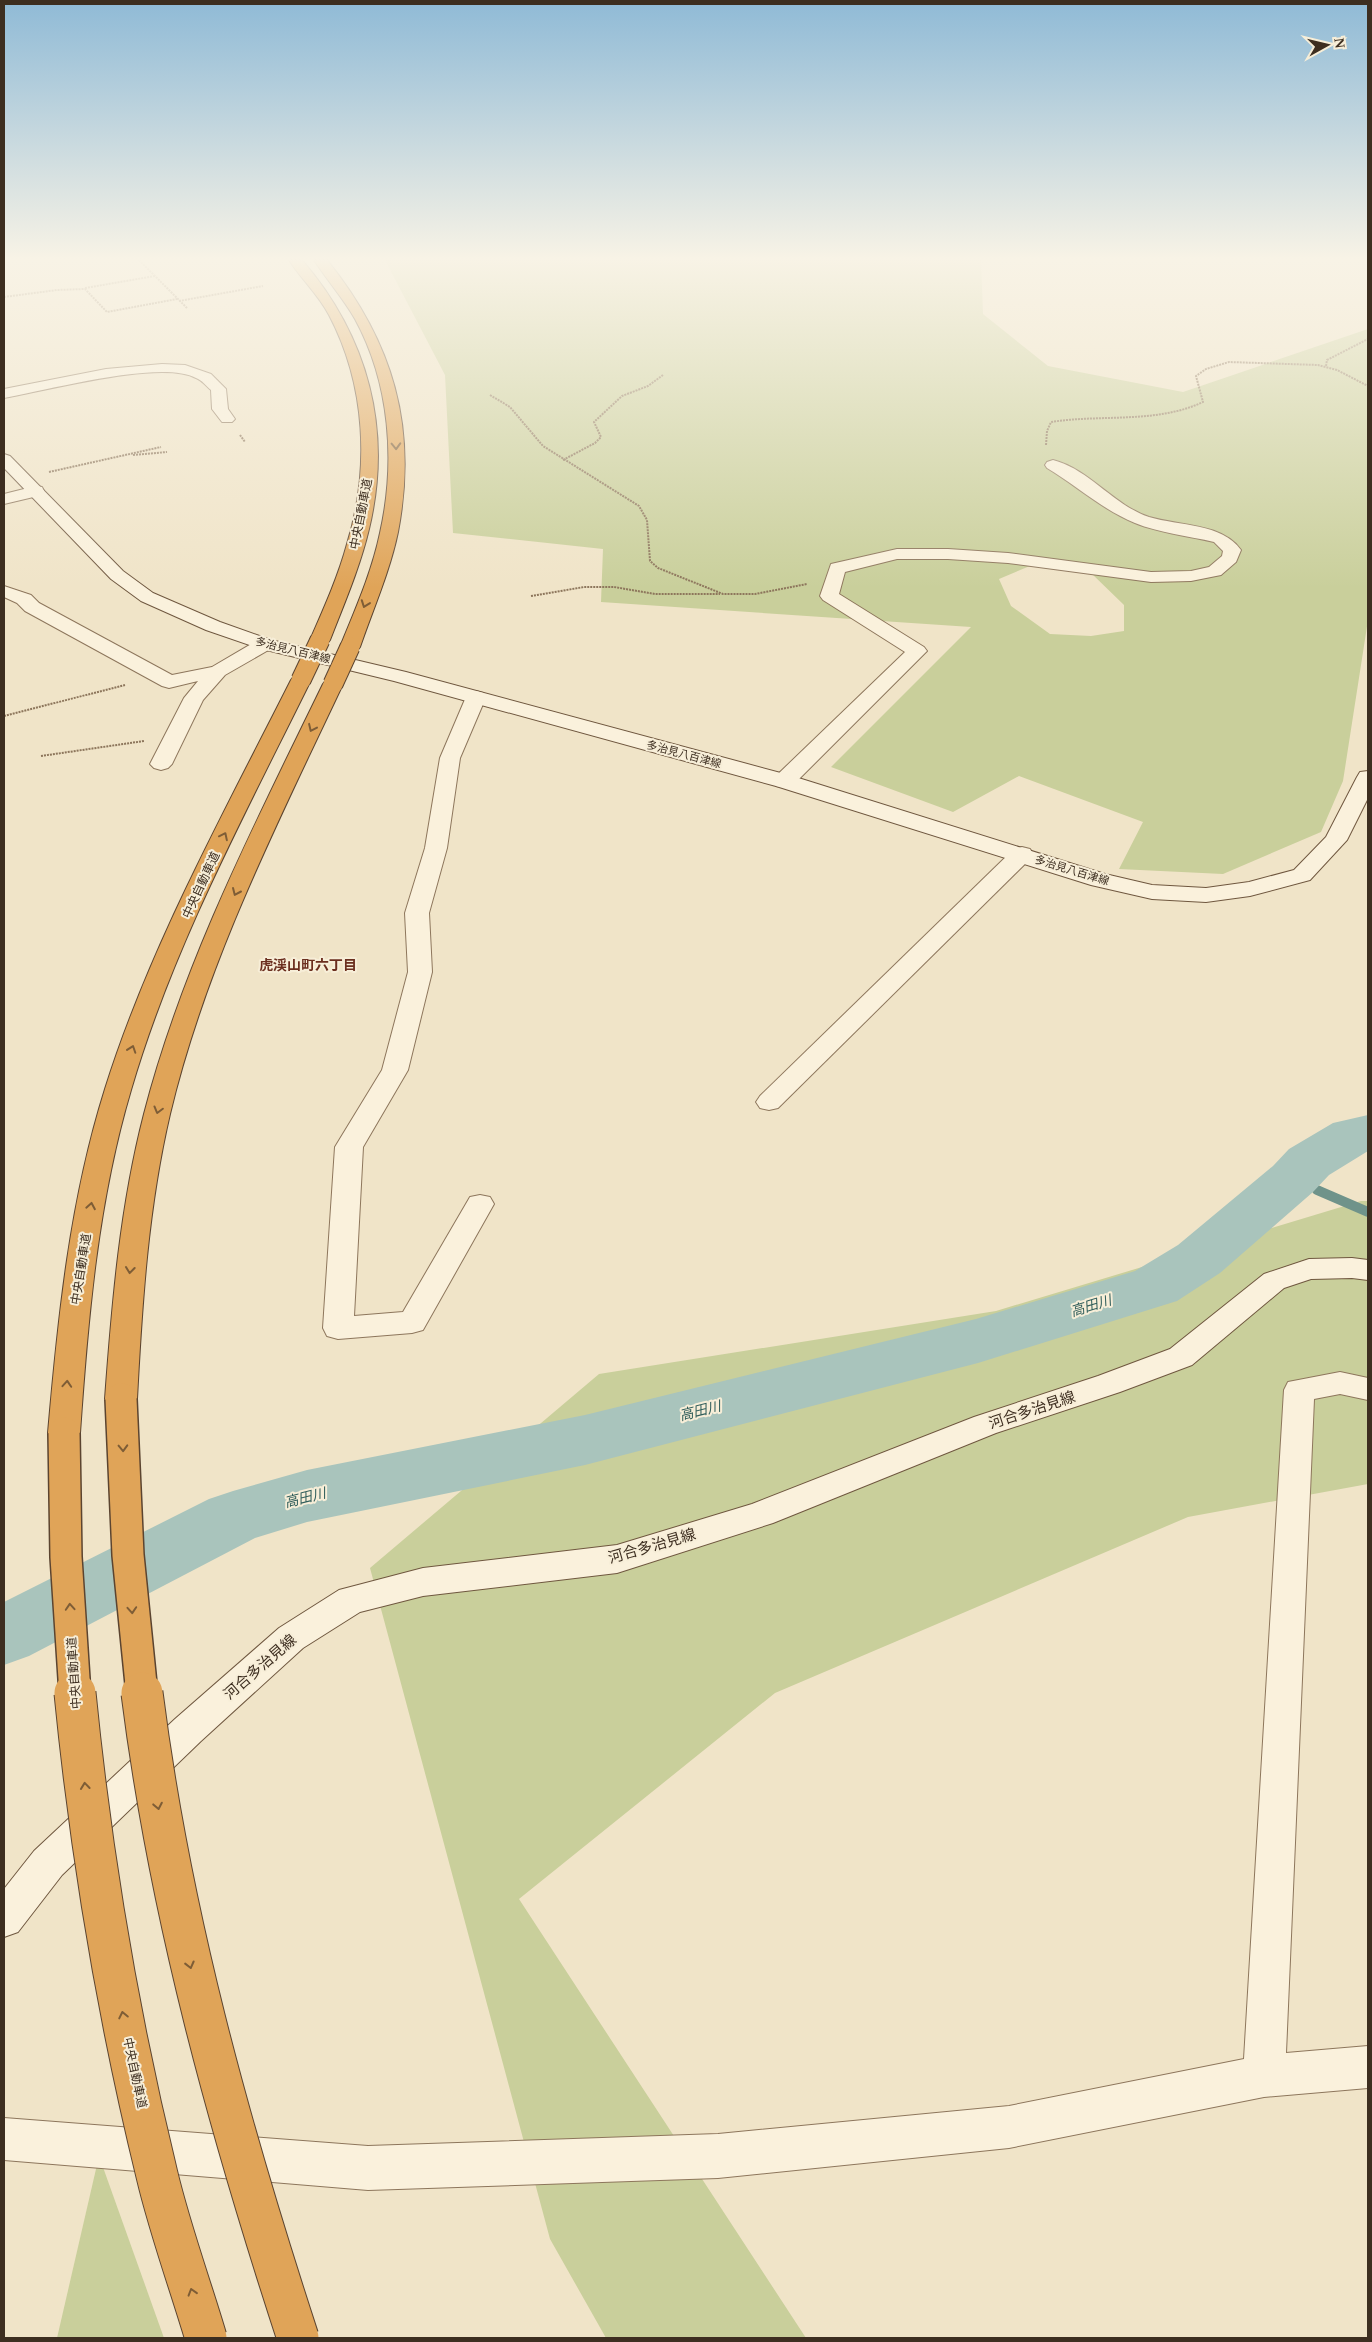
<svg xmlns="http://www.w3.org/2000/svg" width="1372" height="2342" font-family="'Times New Roman','Noto Sans JP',serif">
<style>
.green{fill:#c9cf9b;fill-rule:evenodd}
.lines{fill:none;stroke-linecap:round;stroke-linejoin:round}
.stream-far1{stroke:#6f938a;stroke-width:8}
.stream{stroke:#6f938a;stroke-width:10}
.river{fill:#a9c4bc;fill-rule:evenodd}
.street-casing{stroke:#8d765c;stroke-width:2}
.secondary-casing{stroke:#6f573f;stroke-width:2}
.highway-casing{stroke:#5b4430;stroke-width:2}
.path{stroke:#8d765c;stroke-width:2;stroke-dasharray:2 1;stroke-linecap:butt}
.street{fill:#faf1dc;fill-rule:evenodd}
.secondary{fill:#faf1dc;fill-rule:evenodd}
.highway{fill:#e0a458;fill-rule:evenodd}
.highway-bridge-far2-casing{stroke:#5b4430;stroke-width:21;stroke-linecap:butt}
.highway-bridge-far1-casing{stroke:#5b4430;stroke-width:34;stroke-linecap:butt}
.highway-bridge-casing{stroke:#5b4430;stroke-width:43;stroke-linecap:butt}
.highway-bridge-far2{stroke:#e0a458;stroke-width:19}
.highway-bridge-far1{stroke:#e0a458;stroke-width:31}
.highway-bridge{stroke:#e0a458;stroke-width:41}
.oneway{stroke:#7e5d36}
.labels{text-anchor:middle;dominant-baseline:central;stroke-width:4;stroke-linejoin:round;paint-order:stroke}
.far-street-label{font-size:11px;fill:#3d2e20;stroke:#f7eed8}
.street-label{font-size:12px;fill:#3d2e20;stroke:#f7eed8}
.neighbourhood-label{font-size:14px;font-weight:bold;fill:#6b2e1e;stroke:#f7eed8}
.water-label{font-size:14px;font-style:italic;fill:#2f5d5a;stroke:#f7eed8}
.near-street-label{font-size:15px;fill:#3d2e20;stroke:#f7eed8}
</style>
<rect width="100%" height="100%" fill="#f0e4c8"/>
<g class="green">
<path d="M385,260H981L983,314L1048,366L1183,392L1368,329V620L1343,781L1321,832L1223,874L1119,869L1143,822L1019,776L953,812L831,767L971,627L601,602L603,549L453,533L445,375ZM1037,563L1090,572L1124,605V631L1091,636L1050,634L1011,606L999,579Z"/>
<polygon points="1361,1201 1368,1201 1368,1484 1188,1517 775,1693 519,1899 806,2338 606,2338 550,2239 370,1568 599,1374 996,1311"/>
<polygon points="99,2156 164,2338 57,2338"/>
</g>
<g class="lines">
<polyline class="stream-far1" points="1293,1179 1320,1191"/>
<polyline class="stream" points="1317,1190 1368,1212"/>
<polygon class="river" points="1368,1115 1368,1151 1329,1175 1313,1192 1220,1273 1177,1301 978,1363 585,1465 307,1522 255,1538 29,1656 4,1665 4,1602 209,1499 233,1491 307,1470 585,1415 976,1319 1135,1271 1178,1245 1273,1166 1289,1149 1333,1123"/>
<g class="street-casing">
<g id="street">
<path d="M162,364L185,365L211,374L226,389L228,409L235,419L232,422H222L212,409L211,390C206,386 202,380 196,378C161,359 45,391 4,398V389L106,369Z"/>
<path d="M1053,460C1089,469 1113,505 1149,517C1179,526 1222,523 1241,550L1236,562L1221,575L1191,581L1151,582L1008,563L948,559H897L845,572L839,594L924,647L927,651L792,786L784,787L776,786L773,781L776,776L905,652L823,600L820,596L831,564L897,549H948L1008,553L1151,572L1191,571L1209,567L1222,556L1223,551L1214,542C1189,536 1159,533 1135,523C1103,510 1077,486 1047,468L1045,465L1047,462Z"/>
<polygon points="36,486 42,487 44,491 42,495 4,504 4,494"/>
<polygon points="4,586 31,595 39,603 172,675 212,667 258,640 265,638 272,640 275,644 272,648 225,675 203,700 172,764 168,768 161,770 154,768 150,764 184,698 198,681 169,688 162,686 25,611 17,603 4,597"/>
<polygon points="476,691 483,693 486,697 460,758 447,848 429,913 432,972 408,1070 363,1147 354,1316 403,1312 470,1197 480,1195 490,1197 494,1204 423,1330 412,1333 338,1339 327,1336 323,1328 335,1147 382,1070 408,972 405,913 425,848 440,758 466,697 469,693"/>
<polygon points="1022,847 1030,849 1033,854 1030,859 778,1108 769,1110 760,1108 756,1102 760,1096 1014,849"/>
<polygon points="1340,1372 1368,1378 1368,1400 1340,1394 1314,1399 1286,2053 1368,2046 1368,2088 1264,2097 1009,2148 718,2178 368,2190 4,2160 4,2118 368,2146 718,2134 1009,2106 1244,2059 1284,1390 1288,1382"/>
</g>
</g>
<g class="secondary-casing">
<g id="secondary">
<polygon points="4,454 10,456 123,571 153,593 220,622 271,640 406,672 792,776 1105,874 1152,885 1206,888 1249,882 1294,870 1326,837 1357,777 1360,772 1368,771 1368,798 1347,840 1310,880 1250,896 1206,902 1152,899 1091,885 776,786 394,681 258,648 206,630 141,601 111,579 4,468"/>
<polygon points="1352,1258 1368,1260 1368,1280 1352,1278 1311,1279 1284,1288 1192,1365 1120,1392 996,1433 773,1523 617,1573 423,1596 360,1612 303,1648 201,1741 62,1875 18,1932 4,1937 4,1889 34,1851 175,1719 279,1628 339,1590 423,1568 617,1545 752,1504 974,1417 1098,1376 1170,1349 1264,1274 1309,1259"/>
</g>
</g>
<g class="highway-casing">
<g id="highway">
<path d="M289,260H302C368,337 393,429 369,529C360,567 344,604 330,640L327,644L320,646L313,644L310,640C324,608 338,577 347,544C370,469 366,385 329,315C318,294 301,279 289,260Z"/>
<path d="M314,260H327C393,342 418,427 398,532C390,571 373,609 360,647L357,651L350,653L343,651L340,647C355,610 372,572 380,533C396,462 390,383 355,319C343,298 327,280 314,260Z"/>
<path d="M301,674L308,676L311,680C245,814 173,946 131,1090C98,1201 88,1317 80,1433L75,1441L64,1445L53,1441L48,1433C58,1317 70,1200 105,1089C150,946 224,813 291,680L294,676Z"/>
<path d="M333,678L340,680L343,684C277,824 206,963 170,1114C148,1208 142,1304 137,1399L132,1407L121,1411L110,1407L105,1399C112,1303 120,1207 144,1114C183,963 255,824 323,684L326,680Z"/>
</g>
</g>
<g class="path">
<polyline points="139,260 187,308"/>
<polyline points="85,288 155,276"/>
<polyline points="4,297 57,290 85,289 107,312 177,299"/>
<polyline points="179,301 263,286"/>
<polyline points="1326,366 1327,360 1368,339"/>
<polyline points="490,395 510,407 543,446 639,506 647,520 650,561 658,568 723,594 755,594 807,584"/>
<polyline points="240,435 245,442"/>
<path d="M1046,445L1047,431L1051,422C1101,414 1156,424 1203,402L1196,376L1206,369L1229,362L1318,365L1337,370L1368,386"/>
<polyline points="133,455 167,452"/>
<polyline points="563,460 595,443 601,437 594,422 622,396 648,386 663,375"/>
<polyline points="49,472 161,447"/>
<polyline points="531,596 584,587 614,587 655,594 720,594"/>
<polyline points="4,716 125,685"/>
<polyline points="41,756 144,741"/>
</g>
<use href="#street" class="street"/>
<use href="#secondary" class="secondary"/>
<use href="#highway" class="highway"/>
<g class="highway-bridge-far2-casing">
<g id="highway-bridge-far2">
<polyline points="301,680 320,640"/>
<polyline points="333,684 350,647"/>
</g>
</g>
<g class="highway-bridge-far1-casing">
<g id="highway-bridge-far1">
<polyline points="121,1399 128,1555 142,1694"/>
<polyline points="64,1433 66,1557 75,1694"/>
</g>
</g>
<g class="highway-bridge-casing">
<g id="highway-bridge">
<path d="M75,1693C91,1855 118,2016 157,2175C170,2230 190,2284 206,2338"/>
<path d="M142,1693C170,1914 229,2127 298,2338"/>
</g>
</g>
<use href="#highway-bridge-far2" class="highway-bridge-far2"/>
<use href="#highway-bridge-far1" class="highway-bridge-far1"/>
<use href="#highway-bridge" class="highway-bridge"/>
</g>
<defs><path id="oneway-chevron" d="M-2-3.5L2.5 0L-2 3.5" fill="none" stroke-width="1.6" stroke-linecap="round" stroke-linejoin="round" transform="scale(1.25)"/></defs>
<g class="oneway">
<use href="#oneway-chevron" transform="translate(396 446) rotate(88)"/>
<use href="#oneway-chevron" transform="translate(365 604) rotate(110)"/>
<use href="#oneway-chevron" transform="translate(312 728) rotate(115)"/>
<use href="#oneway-chevron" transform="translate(224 836) rotate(-64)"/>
<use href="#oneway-chevron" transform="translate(236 892) rotate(114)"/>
<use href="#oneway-chevron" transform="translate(132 1049) rotate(-71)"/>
<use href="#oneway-chevron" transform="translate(158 1110) rotate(105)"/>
<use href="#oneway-chevron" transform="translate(91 1206) rotate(-80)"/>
<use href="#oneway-chevron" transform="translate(130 1270) rotate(97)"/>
<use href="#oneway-chevron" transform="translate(67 1384) rotate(-86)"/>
<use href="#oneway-chevron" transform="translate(123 1448) rotate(88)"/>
<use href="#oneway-chevron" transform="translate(70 1607) rotate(-94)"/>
<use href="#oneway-chevron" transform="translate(132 1610) rotate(86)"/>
<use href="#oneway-chevron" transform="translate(85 1786) rotate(-96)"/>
<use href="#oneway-chevron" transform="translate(158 1806) rotate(79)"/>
<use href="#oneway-chevron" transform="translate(190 1965) rotate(76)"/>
<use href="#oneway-chevron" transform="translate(123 2015) rotate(-102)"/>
<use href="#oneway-chevron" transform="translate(192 2292) rotate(-107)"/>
</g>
<linearGradient id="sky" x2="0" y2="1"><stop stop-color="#8fbad6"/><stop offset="0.44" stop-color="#f8f3e6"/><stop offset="1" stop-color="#f8f3e6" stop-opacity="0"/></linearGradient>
<rect width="1372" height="588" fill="url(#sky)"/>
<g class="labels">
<g class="far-street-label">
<text transform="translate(293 650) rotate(14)">多治見八百津線</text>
<text transform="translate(684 754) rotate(15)">多治見八百津線</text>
<text transform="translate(1072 870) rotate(17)">多治見八百津線</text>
</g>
<g class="street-label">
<text transform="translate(361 514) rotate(-79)">中央自動車道</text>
<text transform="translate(201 885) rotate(-65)">中央自動車道</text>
<text transform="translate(81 1269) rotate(-81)">中央自動車道</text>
<text transform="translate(74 1673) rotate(-94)">中央自動車道</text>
<text transform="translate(135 2073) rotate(78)">中央自動車道</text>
</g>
<g class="neighbourhood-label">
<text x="308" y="965">虎渓山町六丁目</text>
</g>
<g class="water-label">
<text transform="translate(1091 1306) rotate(-17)">高田川</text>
<text transform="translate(700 1411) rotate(-14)">高田川</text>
<text transform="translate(305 1498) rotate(-14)">高田川</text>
</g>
<g class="near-street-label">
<text transform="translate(1032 1410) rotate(-18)">河合多治見線</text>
<text transform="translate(652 1546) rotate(-16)">河合多治見線</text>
<text transform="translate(260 1667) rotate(-41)">河合多治見線</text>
</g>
</g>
<rect width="1372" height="2342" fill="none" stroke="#3d2e20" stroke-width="10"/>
<g transform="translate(1327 45) rotate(82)" stroke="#f7eed8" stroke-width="4" paint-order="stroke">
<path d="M0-4L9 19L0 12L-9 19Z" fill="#3d2e20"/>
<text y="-8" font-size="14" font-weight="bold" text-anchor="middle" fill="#3d2e20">N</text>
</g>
</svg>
